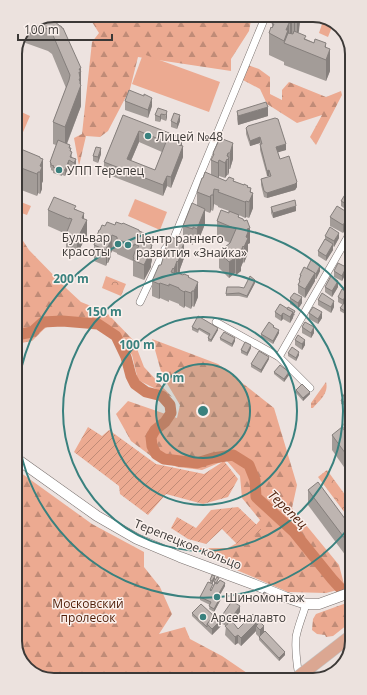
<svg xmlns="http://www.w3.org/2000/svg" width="367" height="695" font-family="'Open Sans',sans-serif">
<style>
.forest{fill:url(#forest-firs)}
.wetland{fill:url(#wetland-marsh)}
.park{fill:url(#park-crowns)}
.garden{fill:url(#garden-furrows)}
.pitch{fill:#ecaa91}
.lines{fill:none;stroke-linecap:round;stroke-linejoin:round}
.river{stroke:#ce8062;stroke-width:11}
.street-casing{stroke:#79716e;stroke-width:8}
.secondary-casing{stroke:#79716e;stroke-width:11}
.street{stroke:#fff;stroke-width:7}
.secondary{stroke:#fff;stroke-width:10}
.primary-bridge-casing{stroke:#c4c4c3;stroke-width:13;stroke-linecap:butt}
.primary-bridge{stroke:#dba792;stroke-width:12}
.wall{fill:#a39c98;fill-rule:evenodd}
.shaded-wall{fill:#857f7c}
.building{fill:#beb5b1;stroke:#857f7c;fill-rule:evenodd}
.ring{fill:none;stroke:#39817e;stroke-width:2}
.poi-dot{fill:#39817e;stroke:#fbf1ed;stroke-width:1.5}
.labels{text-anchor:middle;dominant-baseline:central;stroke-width:3;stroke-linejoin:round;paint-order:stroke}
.poi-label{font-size:12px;fill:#3c3937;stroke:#fbf1ed;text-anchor:start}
.street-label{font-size:12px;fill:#3c3937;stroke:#fbf1ed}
.park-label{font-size:12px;fill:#4f1d07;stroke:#fbf1ed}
.water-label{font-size:13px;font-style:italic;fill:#511f09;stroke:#fbf1ed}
.rim{fill:none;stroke:#3c3937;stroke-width:2}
.centre{fill:#39817e;stroke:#fbf1ed;stroke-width:2}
.ring-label{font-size:12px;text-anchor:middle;font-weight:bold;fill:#39817e;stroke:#fbf1ed;stroke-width:3;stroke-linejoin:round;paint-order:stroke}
</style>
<defs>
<pattern id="forest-firs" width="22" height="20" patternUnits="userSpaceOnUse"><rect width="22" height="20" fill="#ecaa91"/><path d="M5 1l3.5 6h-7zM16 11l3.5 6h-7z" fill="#c08b77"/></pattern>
<pattern id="wetland-marsh" width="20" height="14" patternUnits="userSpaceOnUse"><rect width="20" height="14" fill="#ecaa91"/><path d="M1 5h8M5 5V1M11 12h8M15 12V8" fill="none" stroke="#c08b77"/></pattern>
<pattern id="park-crowns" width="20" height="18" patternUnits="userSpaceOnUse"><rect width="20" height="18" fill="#ecaa91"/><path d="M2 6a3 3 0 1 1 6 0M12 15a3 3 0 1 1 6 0" fill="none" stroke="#c08b77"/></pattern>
<pattern id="garden-furrows" width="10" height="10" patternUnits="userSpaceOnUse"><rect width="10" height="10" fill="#ecaa91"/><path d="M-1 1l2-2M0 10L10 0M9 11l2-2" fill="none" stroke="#c08b77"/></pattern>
</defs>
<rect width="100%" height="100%" fill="#ede3e0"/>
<g class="forest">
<polygon points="93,15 252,15 249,31 231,59 231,71 138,57 130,89 108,131 100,137 86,136 79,166 74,138 82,134 92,42 99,33 92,22"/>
<polygon points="248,65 259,69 270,77 270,94 282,100 282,90 289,82 326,97 341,91 342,95 316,145 310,137 322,115 297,123 267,104 260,89 241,79"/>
<polygon points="16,230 29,250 67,289 81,302 106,312 134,341 144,367 172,397 138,380 132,355 108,330 55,322 44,329 32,341 16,344"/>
<polygon points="152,339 218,364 274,408 297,485 292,508 339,565 345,588 326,593 288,592 227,566 194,548 228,548 244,539 260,520 242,498 240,476 226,460 202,470 177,467 151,456 131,441 116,414 128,401 177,418 180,405 162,375"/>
<polygon points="17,470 92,524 144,552 144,567 160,587 172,614 159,634 185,627 190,639 222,656 247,673 247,678 52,680 31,672 18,656"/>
<polygon points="352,601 352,621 333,636 326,637 325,635 317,634 312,630 313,619 316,614"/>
</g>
<path class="wetland" d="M326,382C329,393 320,400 313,408H311V403Z"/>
<g class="park">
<polygon points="324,18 334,22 328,37 319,33"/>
<polygon points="16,200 31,206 27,215 16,211"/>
<polygon points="106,276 126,284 121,296 102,288"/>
<polygon points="327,470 351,503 351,521 318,477"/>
</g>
<g class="garden">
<polygon points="88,427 102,436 109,430 156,464 204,474 224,461 238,479 228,497 203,504 166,494 148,515 120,494 119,486 74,452"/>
<polygon points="238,507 262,530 239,546 222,529 206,544 188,539 171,528 177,517 196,528 211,510"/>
</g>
<g class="pitch">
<polygon points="143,54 220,82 209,112 132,84"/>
<polygon points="15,109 30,116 17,146 16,145"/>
<polygon points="135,199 167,212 160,230 128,216"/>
</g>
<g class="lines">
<polyline class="river" points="16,335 32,332 43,322 62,321 98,324 116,336 126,357 131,376 135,384 146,392 162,396 170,405 171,413 165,422 155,430 151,437 152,446 156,454 164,459 197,463 213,458 233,455 249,465 255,480 256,497 294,532 332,579 352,601"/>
<g class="street-casing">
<g id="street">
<polyline points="140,302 165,249 174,238 266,15"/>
<polyline points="216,322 279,357 310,388"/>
<polyline points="279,357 350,233"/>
<polyline points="347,426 351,417"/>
<path d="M299,677C297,665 295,650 296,637C298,626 303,615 306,604"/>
</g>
</g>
<g class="secondary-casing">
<polyline id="secondary" points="17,459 97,516 137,539 180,557 253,584 285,597 306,604 319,604 352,592"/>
</g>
<use href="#street" class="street"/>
<use href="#secondary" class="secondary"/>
<g class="primary-bridge-casing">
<polyline id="primary-bridge" points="298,677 352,635"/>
</g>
<use href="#primary-bridge" class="primary-bridge"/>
</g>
<g class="wall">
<polygon points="281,15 302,15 300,21 298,33 306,39 326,48 330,71 326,81 284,65 284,62 269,55 269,33 272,28 272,24 280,18"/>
<polygon points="51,17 54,22 81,84 81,106 67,144 70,148 72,157 76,165 74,168 69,166 65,176 62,175 62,176 53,173 53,171 51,170 51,168 50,167 50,162 56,145 53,144 53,122 66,88 52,54 48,51 20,41 27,26"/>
<polygon points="125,101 152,106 148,118 125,110"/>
<polygon points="158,108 167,117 166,121 161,119 160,122 155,121 155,115"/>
<polygon points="237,111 268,116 238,125 237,119"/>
<path d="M123,115L182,146L183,157L171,188L167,186L163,196L104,173V162ZM139,142L162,152L155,170L131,161Z"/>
<polygon points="171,121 180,121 177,129 171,127"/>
<polygon points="246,128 286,150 277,152 280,159 297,187 295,190 267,198 264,197 261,185 261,179 270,177 269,176 267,176 260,150 260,143 250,146 246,134"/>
<polygon points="220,138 233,159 230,169 229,169 229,172 228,175 227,175 225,178 219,176 219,178 226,181 234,181 248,187 251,192 253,208 249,218 246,217 245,218 239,215 239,217 250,243 248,244 248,253 244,263 243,262 241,267 241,271 236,275 235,273 229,278 219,268 219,252 230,243 217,237 217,221 229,213 229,211 218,207 218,206 214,204 213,211 211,210 210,213 205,211 205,224 197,244 193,243 193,245 183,241 183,226 197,206 197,192 203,178 211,175 211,160 213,157 213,153"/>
<polygon points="16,147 40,158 43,181 42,183 42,189 40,194 38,193 37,196 16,188"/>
<polygon points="101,154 98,163 93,161 93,156"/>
<polygon points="350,176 350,192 345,189 345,183"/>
<polygon points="350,196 350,212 341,206 341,201"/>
<polygon points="271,207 296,211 273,218 271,213"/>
<polygon points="76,209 84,219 87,235 77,254 66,250 66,234 48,226 48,210"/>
<polygon points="350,214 343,233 330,226 330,217"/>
<polygon points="115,225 139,231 144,235 152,244 152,260 151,264 151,267 144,280 133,276 133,261 117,254 117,253 112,251 111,253 111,256 108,263 107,263 106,266 94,261 94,245 100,230"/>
<polygon points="325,236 339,238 334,247 333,246 333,250 326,261 318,256 318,251 325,239"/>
<polygon points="164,252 184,258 180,269 180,271 179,274 189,278 198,297 194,307 192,306 191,309 185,306 184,308 179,305 179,304 169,300 169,302 160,298 159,299 152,296 152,281 161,265 164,257"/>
<polygon points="307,268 320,271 316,279 315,279 315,281 305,298 298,293 298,285 299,284 299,280 300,278 300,275"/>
<polygon points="334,271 346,273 342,281 334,277"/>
<polygon points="255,283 247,298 239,296 226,296 226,294 244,288"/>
<polygon points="325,287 338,287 332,297 325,292"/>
<polygon points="338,297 348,298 344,304 348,309 345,314 340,311 340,308 343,305 338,302"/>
<polygon points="290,298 302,303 298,309 290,304"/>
<polygon points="318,300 334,307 331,313 318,305"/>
<polygon points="275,312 295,314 290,323 283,319 281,321 275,317"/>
<polygon points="309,313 322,318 318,324 309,319"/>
<polygon points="192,327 218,330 211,342 208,341 208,338 209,336 199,330 198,333 192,330"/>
<polygon points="274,327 279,333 273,344 261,337 261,334"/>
<polygon points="302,327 314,333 311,338 302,333"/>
<polygon points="220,338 235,341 232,347 220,340"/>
<polygon points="295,340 305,345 302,350 295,345"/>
<polygon points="251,348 247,356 241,353 241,350"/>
<polygon points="288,353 299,355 296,361 288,356"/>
<polygon points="269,359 261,373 251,367 251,364"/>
<polygon points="351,364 351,379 346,376 346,373"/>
<polygon points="274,372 289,375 284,382 274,374"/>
<polygon points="296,390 310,394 303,401 296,393"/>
<polygon points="351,391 347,406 341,404 341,401"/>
<polygon points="332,435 351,440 351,477 332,450"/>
<polygon points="308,490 351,527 352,558 349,560 308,505"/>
<polygon points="215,579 212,584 211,591 214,584 214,582 219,581 225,586 220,595 221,599 214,612 209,609 210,605 200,600 200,597 210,583 210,580"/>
<polygon points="262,597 270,598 267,602 262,599"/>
<polygon points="240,612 233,622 238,629 259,623 264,631 285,655 279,661 259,640 259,637 256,634 256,631 241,646 238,643 235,645 225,635 226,626 221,623 221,617"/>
<polygon points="192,613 221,626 212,635 192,616"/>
</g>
<g class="shaded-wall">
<polygon points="295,15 295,37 294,40 294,19"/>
<polygon points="297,15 302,15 300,21 299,31 297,37"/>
<polygon points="292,18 292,40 290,45 290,23"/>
<polygon points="289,23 289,44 284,43 286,30"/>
<polygon points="326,43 326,59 330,49 330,71 326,81 326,60 325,47"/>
<polygon points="81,68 81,106 65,148 65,127 79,69"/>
<polygon points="152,98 152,106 148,118 148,110"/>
<polygon points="268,107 268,116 238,125 238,116"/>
<polygon points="167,111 167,117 166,121 166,115"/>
<polygon points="161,114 161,119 160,122 160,117"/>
<polygon points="180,115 180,121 177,129 177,124"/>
<polygon points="139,131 139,142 127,170 127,159"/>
<polygon points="260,137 260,143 250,146 250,141"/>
<polygon points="182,138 182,149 179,145"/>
<polygon points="233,143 233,159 230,169 230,153"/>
<polygon points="286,144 286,150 276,153 276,147"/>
<polygon points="183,146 183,157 171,188 171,177"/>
<polygon points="101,148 101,154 98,163 98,157"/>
<polygon points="228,153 228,159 229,157 229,172 228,175 228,160 227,156"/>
<polygon points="40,157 40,165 43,159 43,181 42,183 42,189 40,194"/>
<polygon points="76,159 76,165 74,168 74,163"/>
<polygon points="227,159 227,175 225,178 225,163"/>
<polygon points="69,160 69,166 65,176 65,170"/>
<polygon points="219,160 219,176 218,179 218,163"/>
<polygon points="269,170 269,176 267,176 267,171"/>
<polygon points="38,172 38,193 37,196 37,174"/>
<polygon points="167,176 167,186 163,196 163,185"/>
<polygon points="297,182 297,187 295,190 267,198 267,193"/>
<polygon points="251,188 251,197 253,193 253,208 249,218 250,192"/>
<polygon points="214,189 214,204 213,211 213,195"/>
<polygon points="211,195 211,210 210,213 210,197"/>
<polygon points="246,201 246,217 245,218 245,202"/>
<polygon points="296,206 296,211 273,218 273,213"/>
<polygon points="205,209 205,224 197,244 197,229"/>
<polygon points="84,213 84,224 87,220 87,235 77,254 77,239 82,218"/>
<polygon points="350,214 350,222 343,233 343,225"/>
<polygon points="250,228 250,243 248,244 248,253 244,263 244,247 247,229"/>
<polygon points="339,233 339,238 334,247 334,241"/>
<polygon points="112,235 112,251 111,253 111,256 108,263 108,247 110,240"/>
<polygon points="152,239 152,247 152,245 152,260 151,264 151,267 144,280 144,265 150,244"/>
<polygon points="184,243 184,258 180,269 180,271 178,277 178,262 179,255"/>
<polygon points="333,244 333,250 326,261 326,256"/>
<polygon points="243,246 243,262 241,267 241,271 236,275 236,259 240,253"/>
<polygon points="107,247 107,263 106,266 106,250"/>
<polygon points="235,258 235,273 229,278 229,262"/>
<polygon points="177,261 177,277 174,284 174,269"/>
<polygon points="320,266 320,271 316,279 316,274"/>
<polygon points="346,267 346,273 342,281 342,276"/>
<polygon points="315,273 315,281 305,298 305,289"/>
<polygon points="255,280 255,283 247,298 247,296"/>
<polygon points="338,281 338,287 332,297 332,291"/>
<polygon points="198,282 198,297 194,307 194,291"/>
<polygon points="160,283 160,298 159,299 159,284"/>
<polygon points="185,291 185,306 184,308 184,292"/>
<polygon points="192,291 192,306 191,309 191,293"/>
<polygon points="348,293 348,298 343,306 343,300"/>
<polygon points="302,297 302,303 298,309 298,303"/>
<polygon points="334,301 334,307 331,313 331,307"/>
<polygon points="348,306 348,309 345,314 345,311"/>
<polygon points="293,312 293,318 290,323 290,317"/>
<polygon points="322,312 322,318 318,324 318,319"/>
<polygon points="283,313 283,319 281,321 281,316"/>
<polygon points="314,327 314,333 311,338 311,333"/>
<polygon points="218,328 218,330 211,342 211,340"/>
<polygon points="279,330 279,333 273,344 273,341"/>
<polygon points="235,338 235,341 232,347 232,344"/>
<polygon points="305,340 305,345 302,350 302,344"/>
<polygon points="251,345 251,348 247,356 247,353"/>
<polygon points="299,352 299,355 296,361 296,358"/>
<polygon points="269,357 269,359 261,373 261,370"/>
<polygon points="289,372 289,375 284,382 284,379"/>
<polygon points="310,392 310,394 303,401 303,398"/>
<polygon points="351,395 351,397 347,406 347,403"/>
<polygon points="351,542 352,558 349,560 349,544"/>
<polygon points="215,576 215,579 212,584 212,581"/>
<polygon points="225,583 225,586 218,598 218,595"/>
<polygon points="221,596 221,599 214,612 214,609"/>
<polygon points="240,606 240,612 232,623 232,617"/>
<polygon points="231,616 231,621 227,627 227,621"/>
<polygon points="221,620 221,626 212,635 212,629"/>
<polygon points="259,620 259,629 256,626 256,631 241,646 241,638"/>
<polygon points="264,626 264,634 260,638 260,630"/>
<polygon points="238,635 238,643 235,645 235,637"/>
<polygon points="285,652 285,655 279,661 279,658"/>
</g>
<g class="building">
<polygon points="281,15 297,15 297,16 295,15 294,19 292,18 290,23 289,23 286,30 288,30 284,41 269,33 271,27 272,28 274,24 272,24 275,18 276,18 276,17 280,18"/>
<polygon points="51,17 52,17 52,18 54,19 54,21 60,26 61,26 62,28 63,28 81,68 79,69 81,72 79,72 80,78 79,80 80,81 80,84 81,85 65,127 53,122 69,80 70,75 52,33 48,29 33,24"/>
<polygon points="294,31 306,36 304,39 314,43 315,39 326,43 325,47 330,49 326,60 284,43 288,33 293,34"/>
<polygon points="129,90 144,96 144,94 152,98 148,110 125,101"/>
<polygon points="266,102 268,107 238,116 237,111"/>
<polygon points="158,108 167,111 166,115 161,114 160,117 155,115"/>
<polygon points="174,113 180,115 177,124 171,121"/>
<path d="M123,115L182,138L179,145L183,146L171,177L167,176L163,185L104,162ZM139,131L166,142L155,170L127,159Z"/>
<polygon points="275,118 278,119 286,144 276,147 280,159 289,156 297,182 295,184 267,193 264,191 261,179 271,176 269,170 267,171 260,144 262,144 260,137 250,141 246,128 248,126"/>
<polygon points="220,138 233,143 230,153 228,153 227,156 229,157 228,160 227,159 225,163 219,160 218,163 211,160 214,154 213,153"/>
<polygon points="58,140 70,145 69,148 71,148 70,151 72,152 70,157 76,159 74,163 69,160 65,170 62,170 62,171 53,167 54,166 51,165 51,163 50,162"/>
<polygon points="16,147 40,157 40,158 43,159 40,166 42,167 40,172 38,172 37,174 16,166"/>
<polygon points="96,147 101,148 98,157 93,156"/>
<polygon points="205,172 226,181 229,177 234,179 233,181 244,185 244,184 248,186 247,187 251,188 250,192 253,193 249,202 246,201 245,202 218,192 219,190 214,189 213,195 211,195 210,197 197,192 202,178 203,178"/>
<polygon points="350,176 350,186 345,183"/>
<polygon points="346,193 350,196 350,206 341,201"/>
<polygon points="54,197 76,206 74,209 84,213 82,218 87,220 77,239 66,234 72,219 69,218 69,219 48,210"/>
<polygon points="295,200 296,206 273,213 271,207"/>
<polygon points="192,203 205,209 197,229 193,227 193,229 183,226"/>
<polygon points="337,206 350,214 343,225 330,217"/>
<polygon points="221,210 229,213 229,211 239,215 238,217 243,219 244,221 247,220 250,228 247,229 248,232 246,237 248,238 244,247 243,246 240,253 241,255 236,259 235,258 229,262 219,252 230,243 236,229 217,221"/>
<polygon points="107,222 115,225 116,222 122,224 123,223 139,230 139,231 144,233 143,235 152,239 150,244 152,245 150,251 151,251 144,265 133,260 134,258 133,257 136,249 137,249 139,246 134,244 134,246 117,239 117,237 112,235 110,240 111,240 108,247 107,247 106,250 94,245 99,230 100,230 102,225 105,226"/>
<polygon points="330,227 339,233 334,241 325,236"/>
<polygon points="172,237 184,243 179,255 180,256 178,262 177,261 174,269 173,268 171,272 174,273 175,272 183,275 184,274 189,276 188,277 198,282 194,291 192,291 191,293 185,291 184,292 179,289 179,288 169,284 169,286 160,283 159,284 152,281 159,265 161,265 165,252 164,252 167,244 168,245"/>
<polygon points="325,239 333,244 326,256 318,251"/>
<polygon points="311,260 320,266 316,274 307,268"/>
<polygon points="338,263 346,267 342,276 334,271"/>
<polygon points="304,267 315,273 305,289 298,285 300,281 299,280 301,275 300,275"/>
<polygon points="250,276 255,280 247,296 239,293 226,294 227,287 239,287 244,288"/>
<polygon points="331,276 338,281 332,291 325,287"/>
<polygon points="342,289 348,293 343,300 338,297"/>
<polygon points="294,293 302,297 298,303 290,298"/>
<polygon points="322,293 334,301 331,307 318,300"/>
<polygon points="344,303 348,306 345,311 340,308"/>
<polygon points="280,304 293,312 290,317 283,313 281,316 275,312"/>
<polygon points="288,307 295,311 293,315 293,312 287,309"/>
<polygon points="313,307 322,312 318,319 309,313"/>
<polygon points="198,316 218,328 211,340 208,338 210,334 199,328 198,330 192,327"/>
<polygon points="269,322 274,326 273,327 279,330 273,341 261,334"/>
<polygon points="305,322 314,327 311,333 302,327"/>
<polygon points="224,332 235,338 232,344 220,338"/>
<polygon points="298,335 305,340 302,344 295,340"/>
<polygon points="245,342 251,345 247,353 241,350"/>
<polygon points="292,347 299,352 296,358 288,353"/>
<polygon points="259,351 269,357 261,370 251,364"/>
<polygon points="351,364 351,376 346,373"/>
<polygon points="280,365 289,372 284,379 274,372"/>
<polygon points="302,384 310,392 303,398 296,390"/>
<polygon points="346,390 351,391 351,395 347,403 341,401"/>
<polygon points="342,427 351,440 351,461 332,435"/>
<polygon points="318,482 351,527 351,542 349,544 308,490"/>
<polygon points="212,575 215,576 212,581 210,580"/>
<polygon points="217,577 219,578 216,583 214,582"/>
<polygon points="220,580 225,583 218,595 221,596 214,609 209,606 211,602 200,597 208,582 213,584 210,590 211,591 215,583 217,584"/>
<polygon points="264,592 270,595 267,600 262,597"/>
<polygon points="232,601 240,606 232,617 231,616 227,621 221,617"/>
<polygon points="201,604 214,616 207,624 207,627 192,613"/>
<polygon points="253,614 259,620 241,638 238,635 235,637 225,626 232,621 238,629"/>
<polygon points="215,615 221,620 212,629 207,624"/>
<polygon points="260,622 264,626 260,630 256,626"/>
<polygon points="265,631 285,652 279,658 259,637"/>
</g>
<circle cx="203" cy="411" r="47" fill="#39817e" fill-opacity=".12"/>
<g class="ring">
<circle cx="203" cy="411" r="47"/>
<circle cx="203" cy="411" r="94"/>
<circle cx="203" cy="411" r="140"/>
<path d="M351 525A187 187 0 0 1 17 429M17 395A187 187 0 0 1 349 295"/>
</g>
<g class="poi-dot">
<circle cx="148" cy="136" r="4"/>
<circle cx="59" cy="170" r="4"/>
<circle cx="118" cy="244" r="4"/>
<circle cx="128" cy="245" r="4"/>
<circle cx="217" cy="597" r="4"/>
<circle cx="203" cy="617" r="4"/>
</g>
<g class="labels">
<g class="poi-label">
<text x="156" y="136">Лицей №48</text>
<text x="67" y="170">УПП Терепец</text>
<text x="110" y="237" text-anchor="end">Бульвар<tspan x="110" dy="14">красоты</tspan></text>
<text x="136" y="238">Центр раннего<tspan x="136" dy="14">развития «Знайка»</tspan></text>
<text x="225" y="597">Шиномонтаж</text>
<text x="211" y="617">Арсеналавто</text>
</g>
<g class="street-label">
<text transform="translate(188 544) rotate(22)">Терепецкое кольцо</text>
</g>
<g class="park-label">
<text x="88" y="603">Московский<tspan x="88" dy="14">пролесок</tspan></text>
</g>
<g class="water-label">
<text transform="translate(288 509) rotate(44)">Терепец</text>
</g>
</g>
<path d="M0 0H367V695H0ZM54 22H313A32 32 0 0 1 345 54V641A32 32 0 0 1 313 673H54A32 32 0 0 1 22 641V54A32 32 0 0 1 54 22Z" fill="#ece2de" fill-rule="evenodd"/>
<path class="rim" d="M54 22H313A32 32 0 0 1 345 54V641A32 32 0 0 1 313 673H54A32 32 0 0 1 22 641V54A32 32 0 0 1 54 22Z"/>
<circle cx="203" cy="411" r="6" class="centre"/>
<g class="ring-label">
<text x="71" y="283">200 m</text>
<text x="104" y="316">150 m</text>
<text x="137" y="349">100 m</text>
<text x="170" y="382">50 m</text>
</g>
<path d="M18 34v6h94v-6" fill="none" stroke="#3c3937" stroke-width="2"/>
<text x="24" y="34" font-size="12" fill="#3c3937" stroke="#fbf1ed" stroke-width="3" paint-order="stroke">100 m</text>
</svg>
